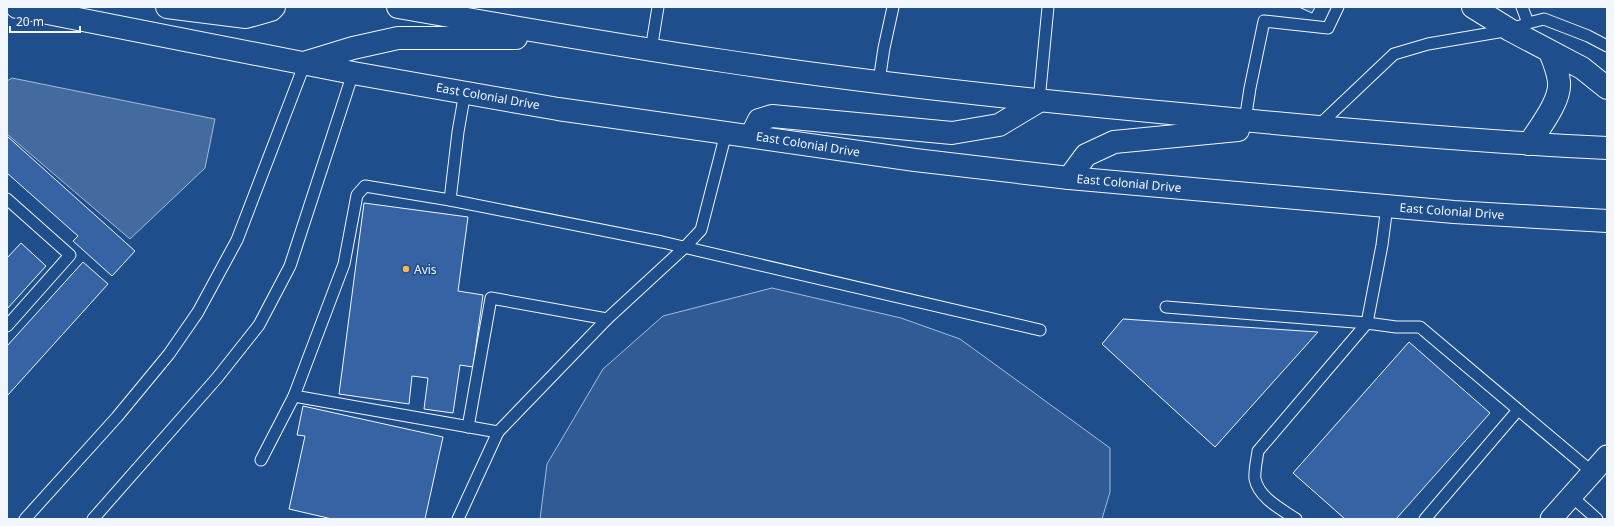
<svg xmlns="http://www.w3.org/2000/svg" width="1614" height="526" font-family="'Noto Sans',sans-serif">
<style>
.built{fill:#305b95;stroke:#a8bbd7}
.water{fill:#446ba0;stroke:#a8bbd7}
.building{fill:#3563a3;stroke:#f2f6ff}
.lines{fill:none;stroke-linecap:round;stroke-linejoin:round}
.service-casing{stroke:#f2f6ff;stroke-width:13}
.minor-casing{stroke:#f2f6ff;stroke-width:23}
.tertiary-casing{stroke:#f2f6ff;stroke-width:24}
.trunk-casing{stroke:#f2f6ff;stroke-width:24}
.service{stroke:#1f4e8c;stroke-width:11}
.minor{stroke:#1f4e8c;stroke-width:21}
.tertiary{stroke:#1f4e8c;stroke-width:22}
.trunk{stroke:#1f4e8c;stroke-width:22}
.poi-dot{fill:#ffb74d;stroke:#1f4e8c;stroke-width:1.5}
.labels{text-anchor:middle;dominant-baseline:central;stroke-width:3;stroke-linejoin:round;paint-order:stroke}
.street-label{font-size:12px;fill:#f2f6ff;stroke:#1f4e8c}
.poi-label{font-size:12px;fill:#f2f6ff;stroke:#1f4e8c;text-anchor:start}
</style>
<rect width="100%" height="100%" fill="#1f4e8c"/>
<polygon class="built" points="772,288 901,318 960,339 1110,448 1110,492 1102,519 540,519 547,464 603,369 663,316"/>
<polygon class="water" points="12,78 215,119 205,168 130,239 7,134 7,81"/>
<g class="building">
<polygon points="1299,7 1315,7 1312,13"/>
<polygon points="7,136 135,251 112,276 73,241 78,236 7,173"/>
<polygon points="364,203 468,217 458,291 483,295 473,367 460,365 453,413 424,409 428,378 412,376 409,404 339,394"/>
<polygon points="21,243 46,266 7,309 7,258"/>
<polygon points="83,262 108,284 7,396 7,346"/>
<polygon points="1123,319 1318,332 1215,447 1102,344"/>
<polygon points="1409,342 1490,413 1396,519 1345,519 1293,473"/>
<polygon points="303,406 443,437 425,519 332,519 289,509 305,436 297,435"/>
</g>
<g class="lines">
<g class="service-casing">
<g id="service">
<polyline points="1522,7 1528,23"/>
<polyline points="651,50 658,7"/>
<polyline points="879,81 884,48 893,7"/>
<polyline points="465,92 458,132 450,200 662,242 1040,330"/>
<polyline points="1039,101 1048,7"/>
<polyline points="1245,121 1250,88 1264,21 1328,28 1338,7"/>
<polyline points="1317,127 1394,54 1428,44 1510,30 1528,23 1544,19 1588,36 1607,46"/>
<polyline points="7,199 70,255 7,326"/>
<polyline points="1387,206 1382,245 1367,323 1396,327 1420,327 1592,472"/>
<path d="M1166,307L1367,323L1258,451C1257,459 1254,471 1255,479C1259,498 1281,509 1296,519"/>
<polyline points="294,396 344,264 357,195 365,186 450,200"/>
<polyline points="468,427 491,298 607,319"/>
<polyline points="261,460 294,396 498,432"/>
<polyline points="1571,496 1597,519"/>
<polyline points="25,519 117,417 169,354 198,312 237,240 305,63"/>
<polyline points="93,519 217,378 259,325 290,266 353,73"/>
<polyline points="458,519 498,432 607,319 684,248 701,230 726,133"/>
<polyline points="1425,519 1518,410"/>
</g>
</g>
<g class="minor-casing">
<polyline id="minor" points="1551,519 1607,456"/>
</g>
<g class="tertiary-casing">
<g id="tertiary">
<polyline points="1473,7 1510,30 1582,68 1607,88"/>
<path d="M1529,144C1539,128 1561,101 1559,82C1558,71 1554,62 1550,52"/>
</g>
</g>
<g class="trunk-casing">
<g id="trunk">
<polyline points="17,7 353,73 558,109 915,160 1069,178 1454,212 1607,221"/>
<polyline points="167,7 246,17 271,10 274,7"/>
<path d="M398,7C506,26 615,45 724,61C875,84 1028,100 1180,114C1322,128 1464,141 1607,148"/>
<polyline points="307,62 353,48 398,38 516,38"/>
<polyline points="751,136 759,120 772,116 952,133 999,125 1039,101"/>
<polyline points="1069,178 1086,155 1114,142 1238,130"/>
</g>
</g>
<use href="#service" class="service"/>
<use href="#minor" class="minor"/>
<use href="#tertiary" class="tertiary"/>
<use href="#trunk" class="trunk"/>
</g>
<circle class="poi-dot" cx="406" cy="269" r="4"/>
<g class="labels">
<g class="street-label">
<text transform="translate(488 96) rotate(10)">East Colonial Drive</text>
<text transform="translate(808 144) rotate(9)">East Colonial Drive</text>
<text transform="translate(1129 183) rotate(5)">East Colonial Drive</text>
<text transform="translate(1452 211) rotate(4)">East Colonial Drive</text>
</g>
<g class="poi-label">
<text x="414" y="269">Avis</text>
</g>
</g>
<rect width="1614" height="526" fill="none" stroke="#f2f6ff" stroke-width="16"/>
<path d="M10 26v6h70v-6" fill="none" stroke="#f2f6ff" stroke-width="2"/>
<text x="16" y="26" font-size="12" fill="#f2f6ff" stroke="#1f4e8c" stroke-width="3" paint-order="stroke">20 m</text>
</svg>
